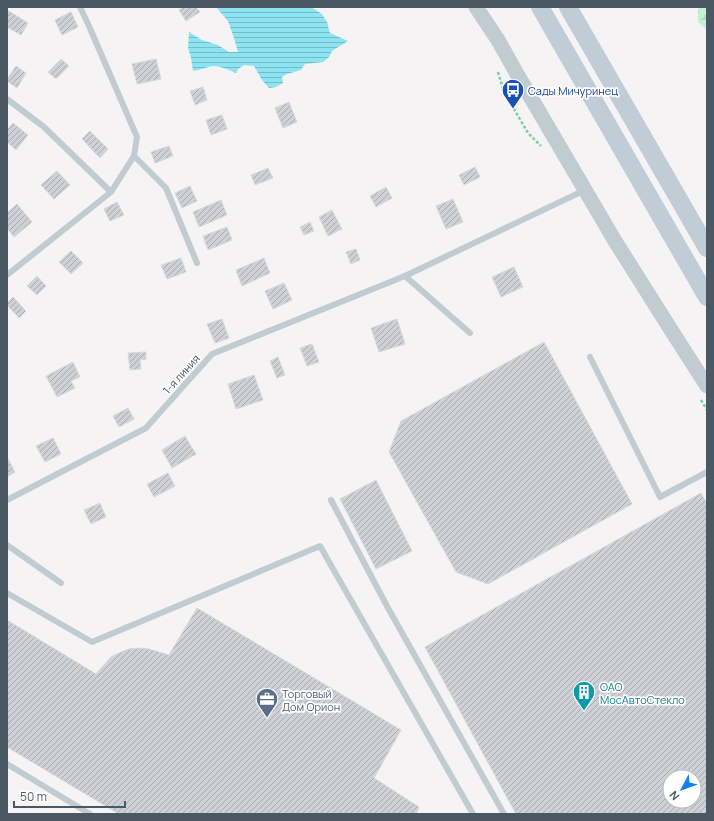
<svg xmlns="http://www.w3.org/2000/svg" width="714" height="821" font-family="Manrope,sans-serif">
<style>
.wetland{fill:url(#wetland-marsh)}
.water{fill:url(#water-rules)}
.building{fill:url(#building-hatch);stroke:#d7d9de;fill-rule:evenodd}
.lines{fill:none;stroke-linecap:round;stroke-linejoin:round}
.path{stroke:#77d39f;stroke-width:2.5;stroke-dasharray:3 2;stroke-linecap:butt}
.service{stroke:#c0cbd2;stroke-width:6}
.tertiary{stroke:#c0cbd2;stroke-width:15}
.secondary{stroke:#c0cdd7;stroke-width:18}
.labels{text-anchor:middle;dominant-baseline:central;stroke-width:3.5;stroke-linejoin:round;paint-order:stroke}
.transit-label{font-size:11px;fill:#164399;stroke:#fff;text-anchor:start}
.street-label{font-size:11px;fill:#495862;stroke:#fff}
.culture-label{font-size:11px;fill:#0d838f;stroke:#fff;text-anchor:start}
.service-label{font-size:11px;fill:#4e5e75;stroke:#fff;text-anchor:start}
</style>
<defs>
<pattern id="wetland-marsh" width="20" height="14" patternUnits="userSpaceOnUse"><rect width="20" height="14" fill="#c1f2d1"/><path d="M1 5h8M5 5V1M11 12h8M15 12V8" fill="none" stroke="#9fc7ad"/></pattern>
<pattern id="water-rules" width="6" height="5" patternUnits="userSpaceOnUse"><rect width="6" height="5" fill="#8de4f1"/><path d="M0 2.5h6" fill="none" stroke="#75bcc7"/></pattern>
<pattern id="building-hatch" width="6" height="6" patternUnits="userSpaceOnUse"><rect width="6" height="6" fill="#cdd0d5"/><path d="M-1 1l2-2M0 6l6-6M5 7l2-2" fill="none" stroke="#a8acb0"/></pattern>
</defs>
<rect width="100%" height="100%" fill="#f5f3f3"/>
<polygon class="wetland" points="698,7 707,7 707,30 698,22"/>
<path class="water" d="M216,7H311L322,14L327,22L330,33L348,41L332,51L329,57L323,62L305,64L301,70L287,74L282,77L283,83L276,87L269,88L262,80L254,66L244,65L238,69L236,73C229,70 221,66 213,66C207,67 200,70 193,71L191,58L188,48L189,32L202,40L218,45L229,52H238L234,38L228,21Z"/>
<g class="building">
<polygon points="183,7 196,7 200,12 186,21 179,10"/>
<polygon points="7,10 28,23 21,35 7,27"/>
<polygon points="71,12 78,27 62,35 55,20"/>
<polygon points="61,59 69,66 56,79 48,72"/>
<polygon points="156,59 161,79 137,84 132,64"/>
<polygon points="16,66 26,73 17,88 7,81 7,79"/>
<polygon points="203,87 207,100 195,105 190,91"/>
<polygon points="289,102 297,122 283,128 275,108"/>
<polygon points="222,115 227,129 211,135 206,120"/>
<polygon points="13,123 28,135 16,150 7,142 7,130"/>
<polygon points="90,131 108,149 100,158 82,139"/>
<polygon points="169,146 173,156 155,163 151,152"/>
<polygon points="475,167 480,177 464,185 459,175"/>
<polygon points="268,168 273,178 255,185 251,175"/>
<polygon points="57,171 70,185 54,199 41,185"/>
<polygon points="190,186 197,201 182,208 175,193"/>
<polygon points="386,187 392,198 376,207 370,196"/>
<polygon points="453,199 463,222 446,229 436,206"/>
<polygon points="221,200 227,215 199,227 193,212"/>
<polygon points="117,202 124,215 110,221 104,209"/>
<polygon points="17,204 32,222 14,237 7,228 7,213"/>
<polygon points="332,210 342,229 328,236 319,217"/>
<polygon points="310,222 314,231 304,235 300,227"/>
<polygon points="227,227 232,240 208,250 203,236"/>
<polygon points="356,249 360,260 351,264 346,252"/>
<polygon points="71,251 83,263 71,274 59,262"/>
<polygon points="181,258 186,272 167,279 161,265"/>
<polygon points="264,258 270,273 242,286 236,270"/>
<polygon points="514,267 523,287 501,297 492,277"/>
<polygon points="37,276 46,286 37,295 27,286"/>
<polygon points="284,283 292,300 273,309 265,291"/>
<polygon points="13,297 26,311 19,318 7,305 7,303"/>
<polygon points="222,319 229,338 215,343 207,324"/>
<polygon points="397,319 405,344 379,352 371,328"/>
<polygon points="544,342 632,504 488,584 456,572 389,452 401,421"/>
<polygon points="312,344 319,362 307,366 300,348"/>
<polygon points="146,352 146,359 140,360 141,369 130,370 128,353"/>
<polygon points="278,357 285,375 277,378 270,361"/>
<polygon points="73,362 80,377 71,381 75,388 57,397 46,376"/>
<polygon points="254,375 263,400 236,409 228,384"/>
<polygon points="128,408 134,419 119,427 113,416"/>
<polygon points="185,436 196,454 172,468 162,450"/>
<polygon points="53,438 61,454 45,462 36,446"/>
<polygon points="7,457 15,472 7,477"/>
<polygon points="168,473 175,486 154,497 147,484"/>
<polygon points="376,480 412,551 376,569 340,499"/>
<path d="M701,493L707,504V814H516L425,647ZM670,777H694V801H670Z"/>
<polygon points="100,503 106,517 91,524 84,510"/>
<polygon points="197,608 401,730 374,778 419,807 416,814 119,814 7,747 7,620 96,674 111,657 121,652 129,649 139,648 149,649 169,655"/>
</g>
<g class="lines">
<g class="path">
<polyline points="498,72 504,92 528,133 541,146"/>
<polyline points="701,400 707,410"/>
</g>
<g class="service">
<polyline points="7,99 44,127 111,192"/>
<polyline points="134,156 166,188 197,263"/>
<polyline points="7,275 111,192 134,156 137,137 89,26 80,7"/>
<polyline points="405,276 470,333"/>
<polyline points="590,357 660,497 707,472"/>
<polyline points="7,500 146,428 212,354 405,276 585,190"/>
<polyline points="331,500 388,608 504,814"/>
<polyline points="7,545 61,583"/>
<polyline points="7,593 92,642 320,546 473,814"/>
<polyline points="7,764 90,814"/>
</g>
<polyline class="tertiary" points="476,7 498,40 517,74 615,241 673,333 707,386"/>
<g class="secondary">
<polyline points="540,7 707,297"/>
<polyline points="568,7 707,248"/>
</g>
</g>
<defs>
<g id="bus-pin" transform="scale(1.15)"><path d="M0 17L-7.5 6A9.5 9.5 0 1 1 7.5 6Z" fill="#1a4fb4" stroke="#fff"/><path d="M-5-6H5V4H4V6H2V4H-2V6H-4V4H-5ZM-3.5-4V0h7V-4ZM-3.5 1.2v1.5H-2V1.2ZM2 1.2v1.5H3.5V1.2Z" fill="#fff"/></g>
<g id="building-pin" transform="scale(1.15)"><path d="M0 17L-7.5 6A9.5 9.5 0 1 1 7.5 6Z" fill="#0f9aa8" stroke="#fff"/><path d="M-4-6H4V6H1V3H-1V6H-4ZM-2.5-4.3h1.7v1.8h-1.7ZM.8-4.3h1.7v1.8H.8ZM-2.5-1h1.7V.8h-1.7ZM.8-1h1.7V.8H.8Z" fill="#fff"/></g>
<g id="office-pin" transform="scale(1.15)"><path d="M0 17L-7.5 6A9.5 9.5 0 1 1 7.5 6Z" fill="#5c6f8a" stroke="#fff"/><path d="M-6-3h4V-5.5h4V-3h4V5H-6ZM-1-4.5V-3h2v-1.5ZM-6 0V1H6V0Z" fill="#fff"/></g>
</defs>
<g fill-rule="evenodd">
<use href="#bus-pin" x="513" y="90"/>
<use href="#building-pin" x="584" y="692"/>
<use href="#office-pin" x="267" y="699"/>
</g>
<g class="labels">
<g class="transit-label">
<text x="528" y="90">Сады Мичуринец</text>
</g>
<g class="street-label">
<text transform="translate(181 374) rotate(-48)">1-я линия</text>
</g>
<g class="culture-label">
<text x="600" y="686">ОАО<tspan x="600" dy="13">МосАвтоСтекло</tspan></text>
</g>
<g class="service-label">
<text x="282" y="693">Торговый<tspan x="282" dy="13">Дом Орион</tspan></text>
</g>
</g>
<rect width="714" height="821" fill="none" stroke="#495862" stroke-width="16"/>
<g transform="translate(682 789) rotate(229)"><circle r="19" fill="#ffffff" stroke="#b6bcc0"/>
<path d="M0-3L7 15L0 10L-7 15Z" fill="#1383ef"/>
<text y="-6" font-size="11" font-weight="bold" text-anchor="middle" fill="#495862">N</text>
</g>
<path d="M14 801v6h111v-6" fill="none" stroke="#495862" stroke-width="2"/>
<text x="20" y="801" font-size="12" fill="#495862" stroke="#ffffff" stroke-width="3" paint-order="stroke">50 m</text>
</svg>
